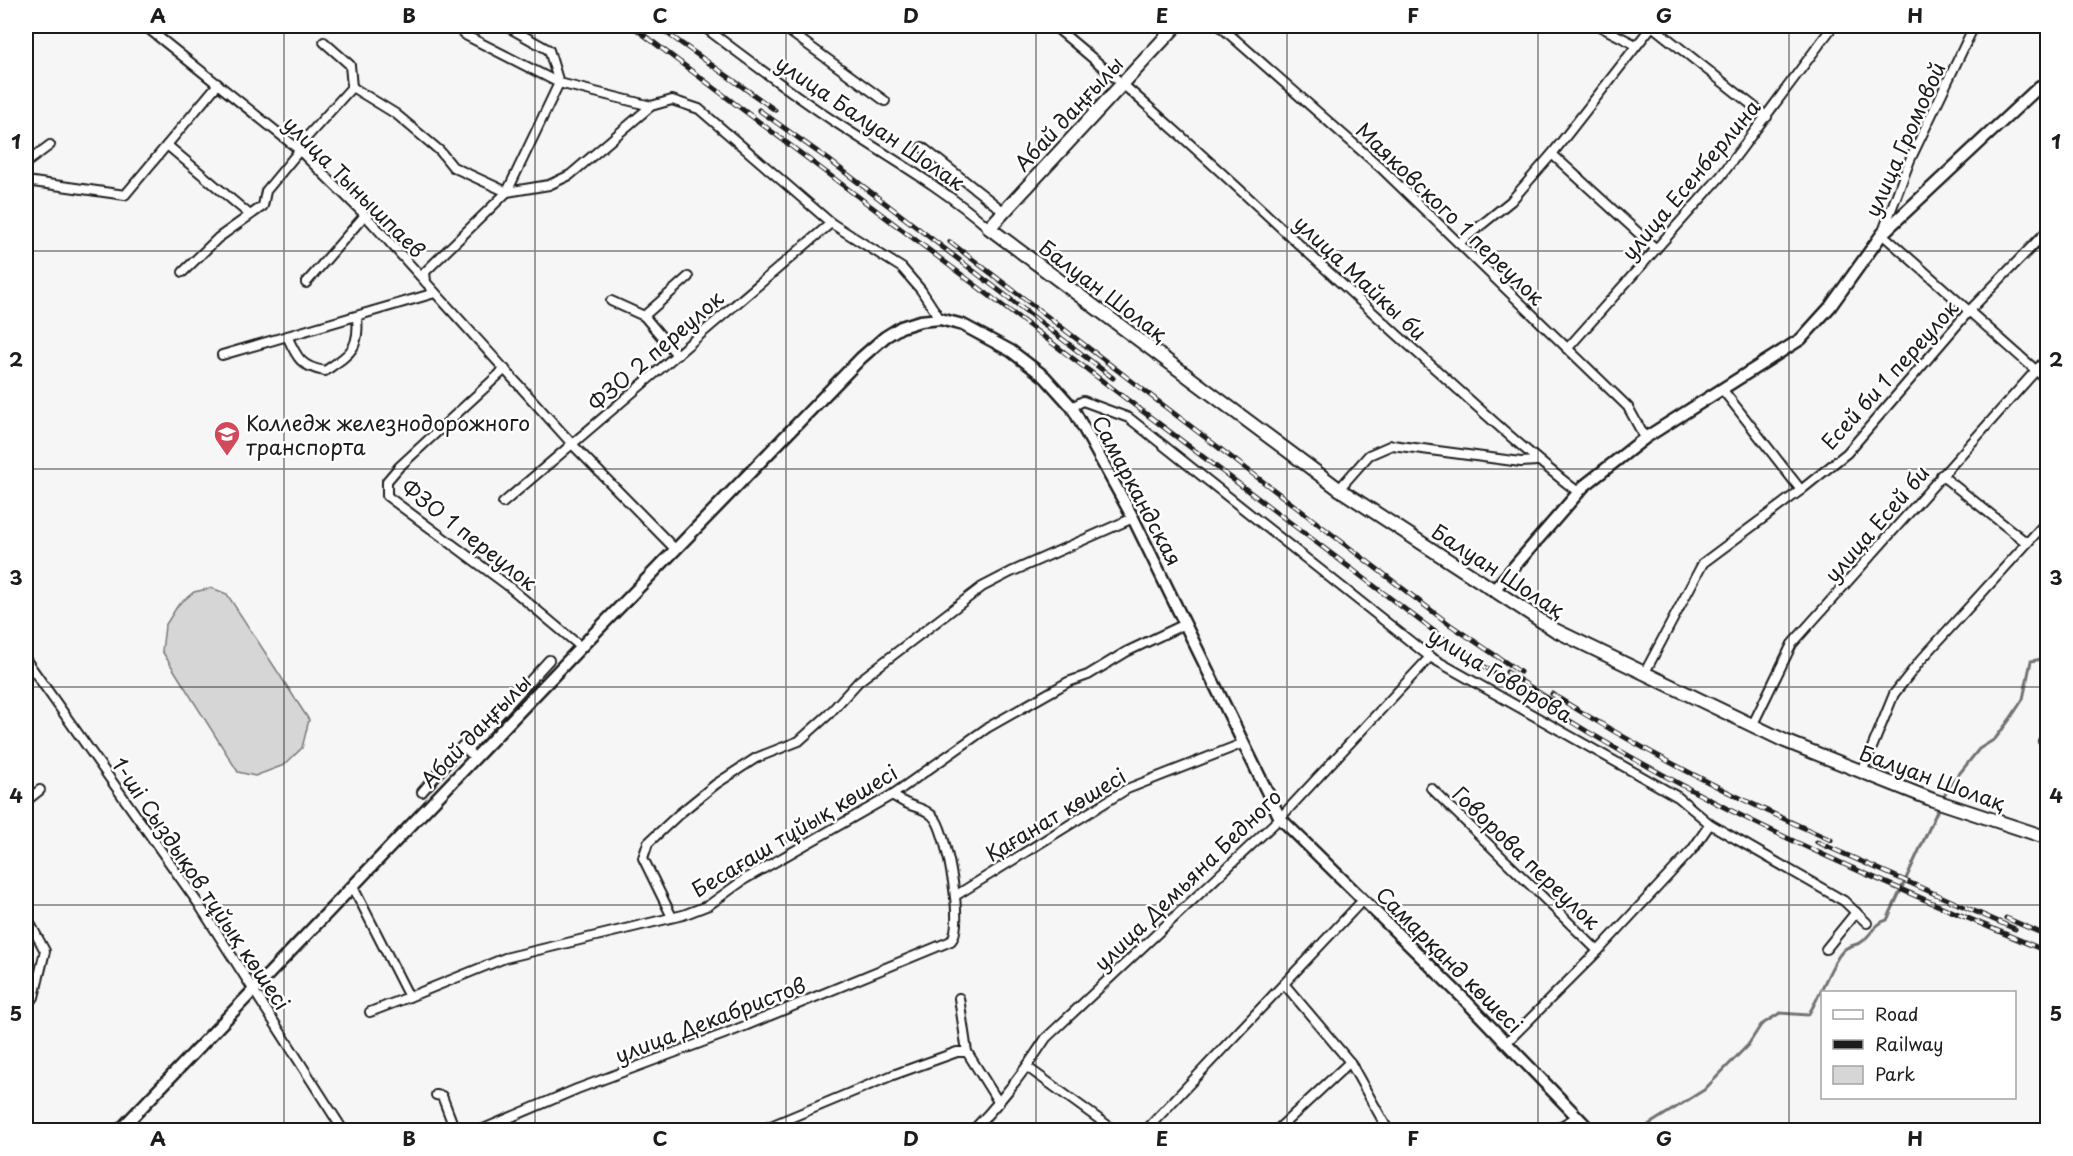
<svg xmlns="http://www.w3.org/2000/svg" width="2073" height="1156" font-family="'Playpen Sans',sans-serif">
<style>
.green{fill:#d6d6d6;stroke:#797979;stroke-width:1.5}
.lines{fill:none;stroke-linecap:round;stroke-linejoin:round}
.stream{stroke:#727272;stroke-width:3}
.street-casing{stroke:#1c1c1c;stroke-width:12}
.secondary-casing{stroke:#1c1c1c;stroke-width:15}
.primary-casing{stroke:#1c1c1c;stroke-width:16}
.street{stroke:#fff;stroke-width:8}
.secondary{stroke:#fff;stroke-width:10}
.primary{stroke:#fff;stroke-width:12}
.rail-casing{stroke:#1c1c1c;stroke-width:5}
.rail{stroke:#fff;stroke-width:3;stroke-dasharray:9;stroke-linecap:butt}
.grid{fill:none;stroke:#1c1c1c;stroke-width:1.5;stroke-opacity:0.55}
.labels{text-anchor:middle;dominant-baseline:central;stroke-width:5;stroke-linejoin:round;paint-order:stroke}
.street-label{font-size:21px;fill:#1c1c1c;stroke:#fff}
.poi-label{font-size:21px;fill:#1c1c1c;stroke:#fff;text-anchor:start}
.neatline{fill:none;stroke:#1c1c1c;stroke-width:2}
.grid-label{font-size:20px;text-anchor:middle;font-weight:bold;fill:#1c1c1c}
</style>
<rect width="100%" height="100%" fill="#f6f6f6"/>
<filter id="ink" filterUnits="userSpaceOnUse"><feTurbulence type="fractalNoise" baseFrequency=".0167" numOctaves="2"/><feDisplacementMap in="SourceGraphic" scale="12" xChannelSelector="R" yChannelSelector="G"/><feConvolveMatrix kernelMatrix="1 2 1 2 8 2 1 2 1" color-interpolation-filters="sRGB"/></filter>
<g filter="url(#ink)">
<polygon class="green" points="212,588 227,594 309,720 302,748 284,765 255,776 238,772 162,651 165,626 178,605 194,592"/>
<g class="lines">
<g class="stream">
<polyline points="1942,801 1948,788 1979,749 1995,739 2010,719 2023,699 2031,661 2048,658"/>
<path d="M1642,1130L1651,1123L1704,1090L1748,1045L1761,1025L1780,1013L1808,1015C1819,999 1833,958 1845,949C1850,945 1858,945 1863,941C1871,934 1877,922 1887,920L1939,807"/>
</g>
<g class="street-casing">
<g id="street">
<polyline points="145,26 297,148 365,215 573,445 676,550"/>
<polyline points="454,26 467,36 559,83 651,106 672,100 699,109 831,223 902,268 921,290 940,319"/>
<path d="M703,26C745,58 787,90 832,120C885,155 941,186 989,228"/>
<polyline points="782,26 885,101"/>
<path d="M1054,26C1188,136 1311,259 1441,374C1486,415 1530,455 1578,492"/>
<polyline points="1220,26 1381,168 1628,407 1645,438"/>
<polyline points="1599,26 1636,45"/>
<polyline points="1652,26 1767,117"/>
<polyline points="1974,26 1910,160 1882,234 2048,381"/>
<polyline points="352,87 396,114 440,151 453,167 507,192 549,185 570,175 651,106"/>
<polyline points="167,145 250,215"/>
<polyline points="922,147 1003,211"/>
<polyline points="297,148 352,87 350,65 324,42"/>
<polyline points="1552,154 1656,249"/>
<polyline points="26,163 50,145"/>
<polyline points="26,181 125,195 218,84"/>
<polyline points="1459,243 1511,201 1552,154 1652,26"/>
<polyline points="183,272 218,238 263,206 266,191 299,151"/>
<polyline points="426,282 425,272 507,192 559,83 549,50 506,26"/>
<polyline points="306,283 365,215"/>
<polyline points="611,301 644,316 677,355"/>
<polyline points="644,316 688,277"/>
<path d="M287,336C297,358 301,367 325,371C351,353 360,349 357,316"/>
<polyline points="1567,349 1721,176 1833,26"/>
<polyline points="222,355 435,293"/>
<polyline points="505,369 399,467 387,481 387,496 507,585 581,647"/>
<polyline points="1722,389 1801,490"/>
<polyline points="1072,407 1083,401 1129,418 1430,657 1678,797 1710,824 1844,901 1867,923"/>
<polyline points="1941,475 2027,543"/>
<polyline points="1339,489 1369,455 1392,445 1521,462 1537,461"/>
<polyline points="503,503 831,223"/>
<polyline points="26,660 198,903 343,1130"/>
<polyline points="1644,674 1703,563 1801,490 1847,453 1969,311 2048,230"/>
<polyline points="1752,726 1792,644 2048,357"/>
<polyline points="2043,741 2048,739"/>
<polyline points="475,758 467,750 549,660"/>
<polyline points="1862,772 1894,694 1920,661 2048,520"/>
<polyline points="1431,788 1598,951"/>
<polyline points="422,792 462,746 467,750"/>
<polyline points="26,801 40,790"/>
<polyline points="353,887 409,997 505,958 683,915 709,905 745,879 892,795 987,728 1068,682 1088,675 1126,652 1185,624"/>
<polyline points="955,896 1127,789 1244,743"/>
<polyline points="26,916 45,951 34,997 26,1004"/>
<polyline points="672,917 643,858 648,843 679,814 716,784 756,758 799,741 828,715 859,681 982,587 1011,572 1133,518"/>
<polyline points="1826,949 1856,912"/>
<polyline points="1285,985 1350,1062 1388,1130"/>
<polyline points="959,998 967,1052 999,1103"/>
<polyline points="370,1012 409,997"/>
<polyline points="1506,1043 1598,951 1692,850 1710,824"/>
<polyline points="1027,1067 1114,1130"/>
<polyline points="436,1095 442,1096 455,1130"/>
<path d="M481,1130L577,1089L735,1030L951,941C965,926 947,837 936,820C928,809 919,809 908,804C903,802 897,798 892,795"/>
<polyline points="761,1130 893,1075 957,1052 967,1052"/>
<path d="M973,1130C1001,1102 1024,1072 1046,1038L1280,818L1430,657"/>
<polyline points="1146,1130 1363,900"/>
<polyline points="1277,1130 1350,1062"/>
<polyline points="1554,1130 1577,1117"/>
</g>
</g>
<g class="secondary-casing">
<g id="secondary">
<polyline points="1493,591 1584,486 1645,438 1801,339 1830,307 1882,234 2040,86 2048,84"/>
<polyline points="120,1130 581,647 861,358 885,337 901,327 920,321 940,319 963,325 1011,351 1045,377 1072,407 1133,518 1280,818 1465,1000 1590,1130"/>
</g>
</g>
<g class="primary-casing">
<polyline id="primary" points="1176,26 989,228 1339,489 1555,630 1785,741 1933,800 2048,838"/>
</g>
<use href="#street" class="street"/>
<use href="#secondary" class="secondary"/>
<use href="#primary" class="primary"/>
<g class="rail-casing">
<g id="rail">
<path d="M632,26L1451,644C1537,703 1626,757 1720,805C1826,859 1937,905 2048,952"/>
<polyline points="657,26 775,110"/>
<polyline points="759,110 829,160 1113,378"/>
<polyline points="950,242 1449,624 1520,672"/>
<polyline points="1507,672 1557,704"/>
<path d="M1552,694C1641,750 1735,798 1831,840"/>
<polyline points="1817,842 2015,929"/>
<polyline points="2006,918 2048,936"/>
</g>
</g>
<use href="#rail" class="rail"/>
</g>
</g>
<path class="grid" d="M284,26V1130M535,26V1130M786,26V1130M1036,26V1130M1287,26V1130M1538,26V1130M1789,26V1130M26,251H2048M26,469H2048M26,687H2048M26,905H2048"/>
<defs>
<g id="university-pin" transform="scale(1.35)"><path d="M0 17L-7.5 6A9.5 9.5 0 1 1 7.5 6Z" fill="#d1495b" stroke="#fff"/><path d="M0-5L7-2L0 1L-7-2ZM-4 1L0 2.5L4 1V4Q0 6-4 4Z" fill="#fff"/></g>
</defs>
<g fill-rule="evenodd">
<use href="#university-pin" x="227" y="434"/>
</g>
<g class="labels">
<g class="street-label">
<text transform="translate(1068 113) rotate(-47)">Абай даңғылы</text>
<text transform="translate(871 122) rotate(34)">улица Балуан Шолак</text>
<text transform="translate(1904 139) rotate(-66)">улица Громовой</text>
<text transform="translate(1690 179) rotate(-50)">улица Есенберлина</text>
<text transform="translate(355 186) rotate(45)">улица Тынышпаев</text>
<text transform="translate(1451 213) rotate(44)">Маяковского 1 переулок</text>
<text transform="translate(1361 277) rotate(43)">улица Майкы би</text>
<text transform="translate(1104 290) rotate(37)">Балуан Шолақ</text>
<text transform="translate(655 350) rotate(-41)">ФЗО 2 переулок</text>
<text transform="translate(1889 374) rotate(-48)">Есей би 1 переулок</text>
<text transform="translate(1138 490) rotate(62)">Самаркандская</text>
<text transform="translate(1876 523) rotate(-49)">улица Есей би</text>
<text transform="translate(470 534) rotate(38)">ФЗО 1 переулок</text>
<text transform="translate(1499 570) rotate(33)">Балуан Шолақ</text>
<text transform="translate(1501 674) rotate(31)">улица Говорова</text>
<text transform="translate(475 730) rotate(-46)">Абай даңғылы</text>
<text transform="translate(1933 777) rotate(20)">Балуан Шолақ</text>
<text transform="translate(1055 814) rotate(-31)">Қағанат көшесі</text>
<text transform="translate(794 830) rotate(-31)">Бесағаш тұйық көшесі</text>
<text transform="translate(1527 857) rotate(44)">Говорова переулок</text>
<text transform="translate(1187 879) rotate(-44)">улица Демьяна Бедного</text>
<text transform="translate(202 883) rotate(56)">1-ші Сыздықов тұйық көшесі</text>
<text transform="translate(1450 959) rotate(45)">Самарқанд көшесі</text>
<text transform="translate(710 1019) rotate(-21)">улица Декабристов</text>
</g>
<g class="poi-label">
<text x="246" y="422">Колледж железнодорожного<tspan x="246" dy="24">транспорта</tspan></text>
</g>
</g>
<rect width="2073" height="1156" fill="none" stroke="#fff" stroke-width="66"/>
<rect x="1821" y="991" width="195" height="108" fill="#ffffff" stroke="#a4a4a4" stroke-width="1.5"/>
<rect x="1833" y="1010" width="30" height="9" fill="#ffffff" stroke="#a4a4a4" stroke-width="1.5"/>
<text x="1875" y="1021" font-size="18" fill="#1c1c1c">Road</text>
<rect x="1833" y="1040" width="30" height="9" fill="#1c1c1c" stroke="#a4a4a4" stroke-width="1.5"/>
<text x="1875" y="1051" font-size="18" fill="#1c1c1c">Railway</text>
<rect x="1833" y="1066" width="30" height="18" fill="#d6d6d6" stroke="#a4a4a4" stroke-width="1.5"/>
<text x="1875" y="1081" font-size="18" fill="#1c1c1c">Park</text>
<rect x="33" y="33" width="2007" height="1090" class="neatline"/>
<g class="grid-label">
<text x="158" y="23">A</text>
<text x="409" y="23">B</text>
<text x="660" y="23">C</text>
<text x="911" y="23">D</text>
<text x="1162" y="23">E</text>
<text x="1413" y="23">F</text>
<text x="1664" y="23">G</text>
<text x="1915" y="23">H</text>
<text x="16" y="149">1</text>
<text x="2056" y="149">1</text>
<text x="16" y="367">2</text>
<text x="2056" y="367">2</text>
<text x="16" y="585">3</text>
<text x="2056" y="585">3</text>
<text x="16" y="803">4</text>
<text x="2056" y="803">4</text>
<text x="16" y="1021">5</text>
<text x="2056" y="1021">5</text>
<text x="158" y="1146">A</text>
<text x="409" y="1146">B</text>
<text x="660" y="1146">C</text>
<text x="911" y="1146">D</text>
<text x="1162" y="1146">E</text>
<text x="1413" y="1146">F</text>
<text x="1664" y="1146">G</text>
<text x="1915" y="1146">H</text>
</g>
</svg>
